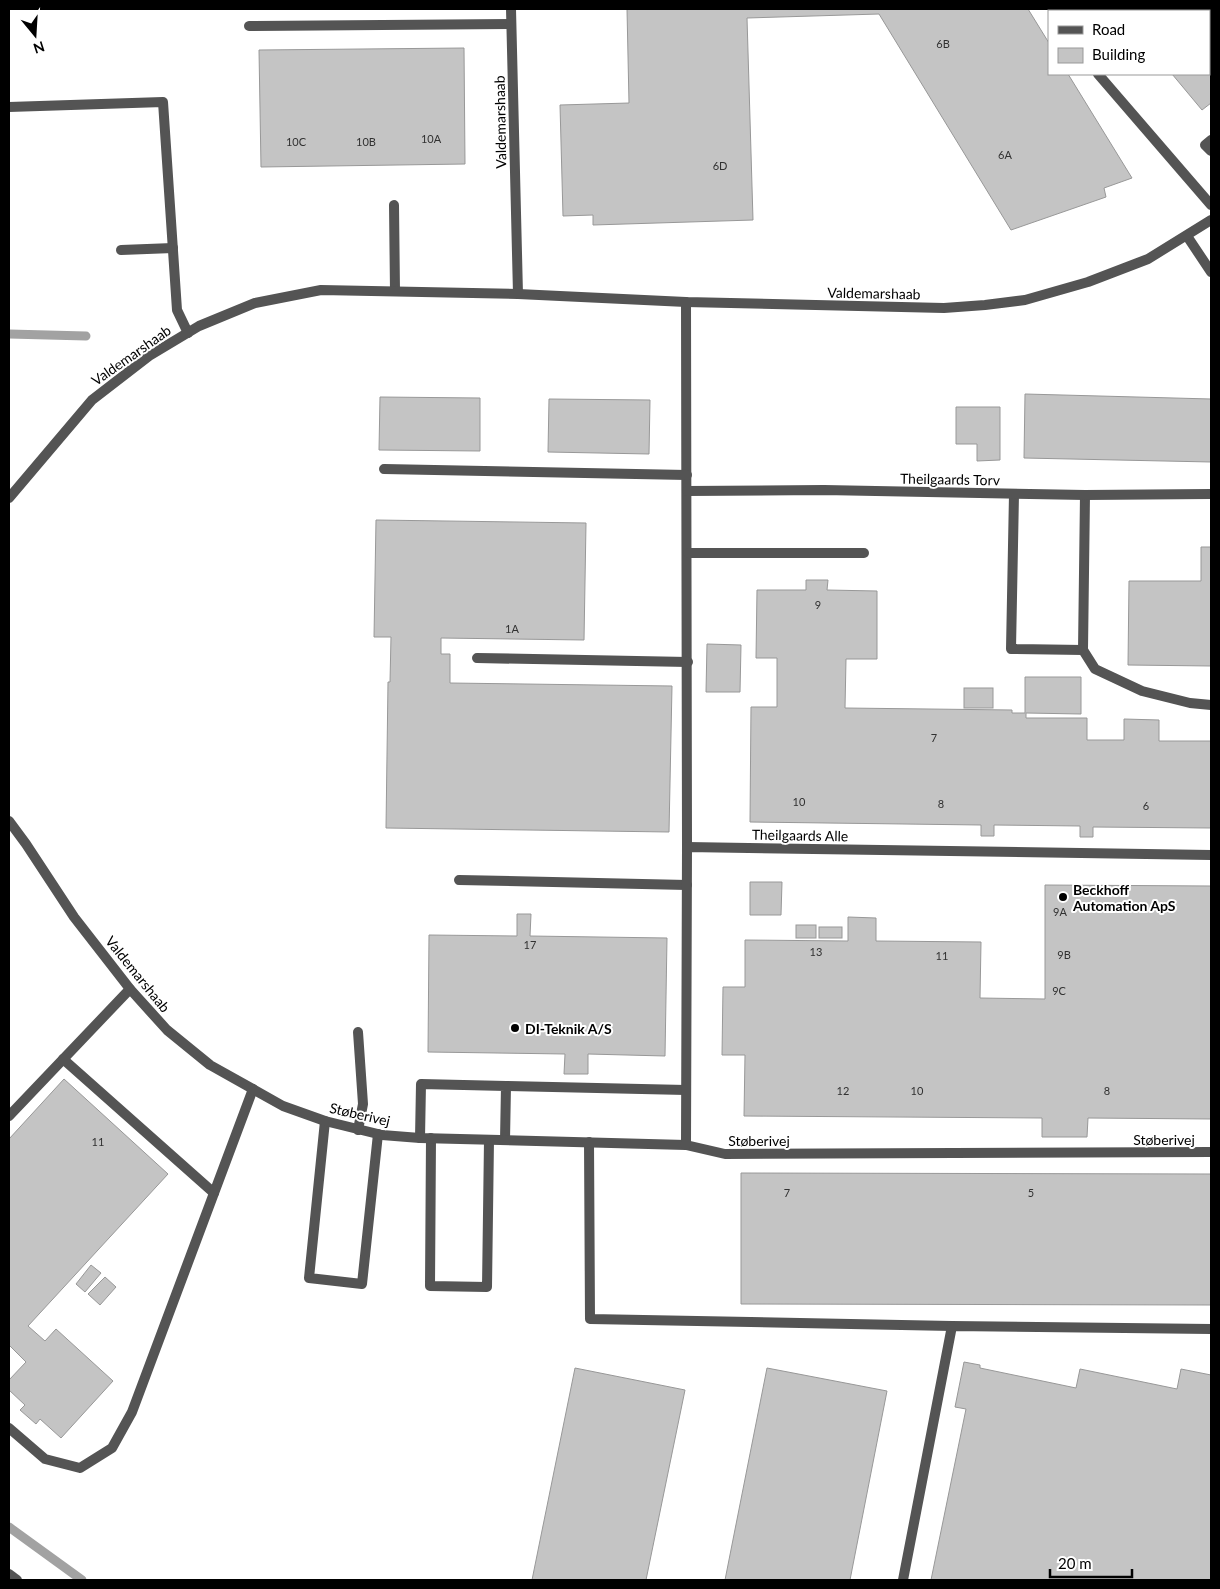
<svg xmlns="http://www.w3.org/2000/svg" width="1220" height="1589" font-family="Lato,sans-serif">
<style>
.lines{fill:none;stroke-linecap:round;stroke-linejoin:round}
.stream{stroke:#a2a2a2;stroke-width:9}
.building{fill:#c4c4c4;stroke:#989898}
.service{stroke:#545454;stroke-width:10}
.minor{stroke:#545454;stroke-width:10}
.tertiary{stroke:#545454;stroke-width:10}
.poi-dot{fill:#000;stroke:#fff;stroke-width:2}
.labels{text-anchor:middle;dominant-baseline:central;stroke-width:4;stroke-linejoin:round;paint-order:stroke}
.number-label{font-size:11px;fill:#313131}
.street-label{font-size:14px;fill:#000;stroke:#fff}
.poi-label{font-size:14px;font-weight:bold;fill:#000;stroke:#fff;text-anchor:start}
</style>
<rect width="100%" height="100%" fill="#fff"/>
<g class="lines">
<g class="stream">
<polyline points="9,334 86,336"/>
<polyline points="9,1527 82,1580"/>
</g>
</g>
<g class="building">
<polygon points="627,9 1028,9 1049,43 1049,74 1068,74 1132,178 1104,188 1106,197 1011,230 879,14 747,18 753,220 593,225 593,215 563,216 560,105 629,103"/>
<polygon points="1160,9 1211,9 1211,103 1202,110 1172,74 1209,74 1209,11 1157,11"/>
<polygon points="464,48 465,164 261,167 259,50"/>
<polygon points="1025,394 1211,399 1211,462 1024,458"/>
<polygon points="380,397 480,398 480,451 379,450"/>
<polygon points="549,399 650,400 649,454 548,452"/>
<polygon points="956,407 1000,407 1000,460 977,461 977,444 956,444"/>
<polygon points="376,520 586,523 584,640 441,638 441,654 450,654 450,683 672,686 669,832 386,828 388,682 390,682 391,637 374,637"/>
<polygon points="1201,547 1211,547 1211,666 1128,665 1129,581 1201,581"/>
<polygon points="806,580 828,580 827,590 877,591 877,659 846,659 845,708 1012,710 1012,713 1025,713 1025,677 1081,677 1081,714 1026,713 1026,718 1087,718 1087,740 1124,740 1124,719 1159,720 1159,741 1211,741 1211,828 1093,827 1093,837 1080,837 1080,826 994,825 994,836 981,836 981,825 750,822 751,707 777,707 777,658 756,658 757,590 806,590"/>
<polygon points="707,644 741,645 740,692 706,692"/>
<rect x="964" y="688" width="29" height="20"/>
<polygon points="750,882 782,882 781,915 750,915"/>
<polygon points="1045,885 1211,886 1211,1119 1088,1118 1087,1137 1042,1137 1042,1118 744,1116 745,1055 722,1055 723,987 745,987 745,940 848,941 848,917 876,918 876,941 981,942 980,998 1045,999"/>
<polygon points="517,914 531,914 530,936 667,938 665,1056 588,1054 588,1074 564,1074 565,1054 428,1052 429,935 517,936"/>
<rect x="796" y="925" width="20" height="13"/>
<rect x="819" y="927" width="23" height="11"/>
<polygon points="64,1079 168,1174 28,1326 45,1341 56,1329 113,1381 61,1438 40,1419 36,1424 20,1410 25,1405 9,1390 9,1380 26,1362 10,1346 9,1347 9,1139"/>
<polygon points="741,1173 1211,1174 1211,1305 741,1304"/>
<polygon points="91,1265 101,1273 85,1292 76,1284"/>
<polygon points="105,1277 116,1287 100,1305 88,1294"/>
<polygon points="964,1362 980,1365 980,1368 1076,1388 1080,1369 1177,1389 1181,1369 1211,1375 1211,1580 931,1580 966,1409 955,1407"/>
<polygon points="575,1368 685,1390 646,1580 532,1580"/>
<polygon points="767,1368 887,1391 850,1580 725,1580"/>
</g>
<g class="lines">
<g class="service">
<polyline points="1060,9 1060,11"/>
<polyline points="249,26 511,24"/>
<polyline points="1098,74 1211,205"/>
<polyline points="9,107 163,102 177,310 188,333"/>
<polyline points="1211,140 1205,145 1211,151"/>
<polyline points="394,205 395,291"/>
<polyline points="1187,236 1211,272"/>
<polyline points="121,250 173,248"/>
<polyline points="686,302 687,847"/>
<polyline points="384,469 687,475"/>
<polyline points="1014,494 1011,649 1083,650"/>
<polyline points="1085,495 1083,650 1095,669 1142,691 1190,703 1211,705"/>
<polyline points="688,553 864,553"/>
<polyline points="477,658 688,662"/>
<polyline points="459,880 687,885"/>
<polyline points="63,1059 214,1193"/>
<polyline points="506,1086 686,1090"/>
<polyline points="9,1116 130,989"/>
<polyline points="325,1121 309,1278 362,1284 378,1134"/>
<polyline points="358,1130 363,1104 358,1032"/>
<polyline points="420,1138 421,1084 506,1086 505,1140"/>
<polyline points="431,1138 430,1286 487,1287 489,1140"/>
<polyline points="589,1142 590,1319 952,1326"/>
<polyline points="9,1428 45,1459 80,1468 112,1448 132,1412 253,1089"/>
<polyline points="903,1580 952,1326 1211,1329"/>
</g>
<g class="minor">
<polyline points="511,9 518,294"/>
<polyline points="687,491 824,490 1085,495 1211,494"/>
<polyline points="9,498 92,400 149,356 199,326 255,303 321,290 518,294 686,302 944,308 985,305 1025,300 1088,282 1148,259 1211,220"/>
<polyline points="9,821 26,844 74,917 130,989 167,1030 210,1065 283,1106 325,1121 382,1135 420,1138 686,1145 725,1154 1211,1152"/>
<polyline points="686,1145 687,847 1211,855"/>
</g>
<polyline class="tertiary" points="9,1574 17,1580"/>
</g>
<g class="poi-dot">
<circle cx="1063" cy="897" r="5"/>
<circle cx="515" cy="1028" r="5"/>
</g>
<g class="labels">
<g class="number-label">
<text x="943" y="43">6B</text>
<text x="431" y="138">10A</text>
<text x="296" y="141">10C</text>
<text x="366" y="141">10B</text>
<text x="1005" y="154">6A</text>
<text x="720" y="165">6D</text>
<text x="818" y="604">9</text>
<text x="512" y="628">1A</text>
<text x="934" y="737">7</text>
<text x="799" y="801">10</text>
<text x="941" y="803">8</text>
<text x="1146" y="805">6</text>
<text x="1060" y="911">9A</text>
<text x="530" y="944">17</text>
<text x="816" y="951">13</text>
<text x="1064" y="954">9B</text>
<text x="942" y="955">11</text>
<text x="1059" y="990">9C</text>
<text x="843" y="1090">12</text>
<text x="917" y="1090">10</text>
<text x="1107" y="1090">8</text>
<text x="98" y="1141">11</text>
<text x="787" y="1192">7</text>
<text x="1031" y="1192">5</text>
</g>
<g class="street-label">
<text transform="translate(500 122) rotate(-91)">Valdemarshaab</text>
<text transform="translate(874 293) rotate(1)">Valdemarshaab</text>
<text transform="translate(131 355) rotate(-35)">Valdemarshaab</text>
<text transform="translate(950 479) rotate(1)">Theilgaards Torv</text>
<text transform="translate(800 835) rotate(1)">Theilgaards Alle</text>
<text transform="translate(138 974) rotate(51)">Valdemarshaab</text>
<text transform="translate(360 1114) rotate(13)">Støberivej</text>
<text x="1164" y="1139">Støberivej</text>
<text x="759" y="1140">Støberivej</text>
</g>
<g class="poi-label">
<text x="1073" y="889">Beckhoff<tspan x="1073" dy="16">Automation ApS</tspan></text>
<text x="525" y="1028">DI-Teknik A/S</text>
</g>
</g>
<rect width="1220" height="1589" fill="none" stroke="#000000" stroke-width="20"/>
<rect x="1048" y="10" width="162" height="65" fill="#ffffff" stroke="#999999"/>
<rect x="1058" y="26" width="25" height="8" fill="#545454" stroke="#999999"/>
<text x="1092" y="35" font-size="15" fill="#000000">Road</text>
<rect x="1058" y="48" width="25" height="15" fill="#c4c4c4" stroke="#999999"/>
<text x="1092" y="60" font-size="15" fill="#000000">Building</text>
<g transform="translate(35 35) rotate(162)" stroke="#ffffff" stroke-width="4" paint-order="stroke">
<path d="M0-4L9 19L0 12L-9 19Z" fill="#000000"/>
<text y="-8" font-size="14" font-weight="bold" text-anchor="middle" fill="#000000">N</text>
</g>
<path d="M1050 1569v8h82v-8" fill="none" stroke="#000000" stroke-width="2.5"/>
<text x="1058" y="1569" font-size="15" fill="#000000" stroke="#ffffff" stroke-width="4" paint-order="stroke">20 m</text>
</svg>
